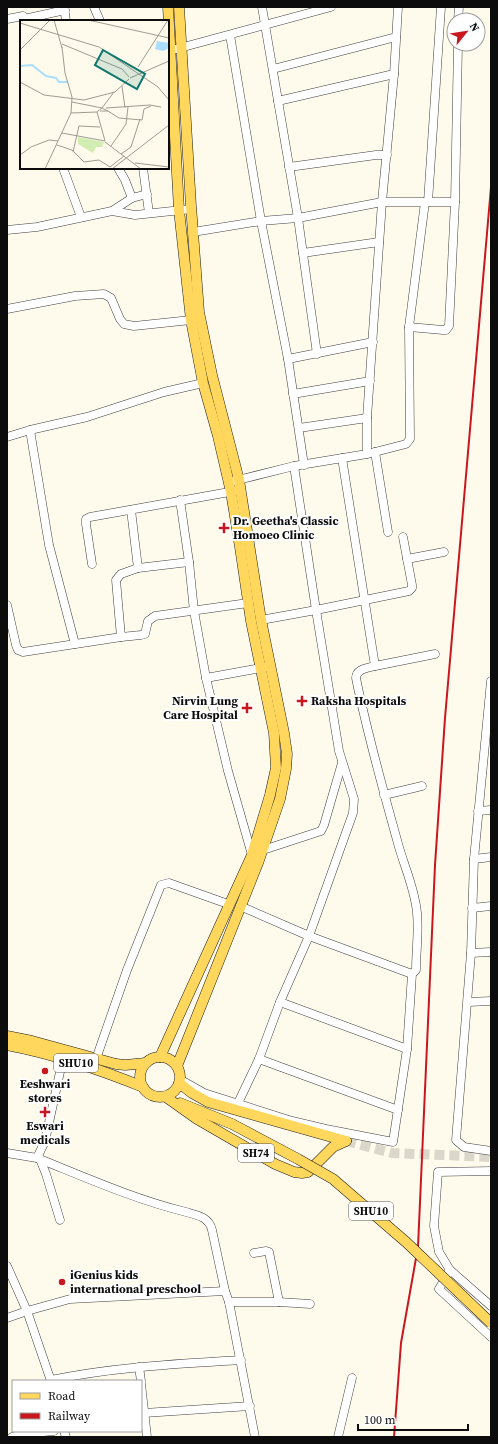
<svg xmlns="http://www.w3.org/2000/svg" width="498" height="1444" font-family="'Source Serif 4',serif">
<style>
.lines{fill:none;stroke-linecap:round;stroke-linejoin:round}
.major-tunnel{stroke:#dbd7ca;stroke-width:10;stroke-dasharray:10 5;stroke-linecap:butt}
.minor-casing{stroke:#3f3f3f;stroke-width:9}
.major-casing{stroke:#1d1d1d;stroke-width:11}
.minor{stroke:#fff;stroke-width:8}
.major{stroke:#ffd75c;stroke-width:10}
.rail{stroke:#c91720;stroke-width:2}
.major-bridge-casing{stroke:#1d1d1d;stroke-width:11;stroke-linecap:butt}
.major-bridge{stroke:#ffd75c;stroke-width:10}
.poi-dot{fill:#c91720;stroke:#fff;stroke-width:1.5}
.labels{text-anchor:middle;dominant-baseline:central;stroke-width:4;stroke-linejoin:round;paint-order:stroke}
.shield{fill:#fff;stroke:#555;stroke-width:1}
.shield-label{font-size:11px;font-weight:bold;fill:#0c0c0c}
.poi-label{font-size:12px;font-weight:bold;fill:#0c0c0c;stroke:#fff;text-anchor:start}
.inset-river{fill:none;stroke:#aadefc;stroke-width:2}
.inset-road{fill:none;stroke:#9e9b92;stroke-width:1}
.view{fill:#0f766e;fill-opacity:0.15;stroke:#0f766e;stroke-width:2}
.inset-edge{fill:none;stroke:#0c0c0c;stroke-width:2}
</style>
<rect width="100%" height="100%" fill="#fffbec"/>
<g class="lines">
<polyline class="major-tunnel" points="346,1141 392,1153 491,1157"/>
<g class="minor-casing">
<g id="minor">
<polyline points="64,7 66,21"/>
<polyline points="94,7 100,21"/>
<polyline points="262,7 298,218 317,354"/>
<polyline points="7,19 23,16"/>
<polyline points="24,19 65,10"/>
<polyline points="458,20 459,7"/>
<polyline points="230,35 261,221 288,359 304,465"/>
<polyline points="176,49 331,7"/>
<polyline points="273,69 396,37"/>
<polyline points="278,101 394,74"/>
<polyline points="289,167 376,155 387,155"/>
<polyline points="63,168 81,217"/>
<polyline points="118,168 125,180 132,198"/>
<polyline points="143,168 149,213"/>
<polyline points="425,202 455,202 458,44"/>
<polyline points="428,202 441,7"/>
<polyline points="112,211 132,198 147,194"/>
<polyline points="7,230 37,227 112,211 135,215 191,209"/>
<polyline points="193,232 261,221 298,218 382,202 367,418 367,454 294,466 234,481"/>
<polyline points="303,253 379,242"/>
<polyline points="7,309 75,296 104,294 111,298 120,319 124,324 134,326 191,320"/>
<polyline points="409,327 443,330 446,330 449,326 455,202"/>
<polyline points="288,359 373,342"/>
<polyline points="293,394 370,381"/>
<polyline points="299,428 367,418"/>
<polyline points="30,430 49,545 75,644"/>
<polyline points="7,437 30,430 87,417 164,392 203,383"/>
<polyline points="375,452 388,532"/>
<polyline points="367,454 406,444 410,439 409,327 425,202 382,202 394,74 398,7"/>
<polyline points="342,458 375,666 435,654"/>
<polyline points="294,466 316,610 409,591 412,588 412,585 403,537"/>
<polyline points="180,500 189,562 194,611 206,678 228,771 252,855"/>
<polyline points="131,510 138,568"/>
<polyline points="407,559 444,552"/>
<polyline points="92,564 86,524 86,519 90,517 235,491"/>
<polyline points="7,605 16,645 18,650 23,652 121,637 141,635 145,634 148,621 155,616 248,603"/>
<polyline points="121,637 116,580 121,574 138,568 189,562"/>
<polyline points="206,678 266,667"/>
<polyline points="491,681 474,859 471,953 456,1140 464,1147 491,1151"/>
<polyline points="384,795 422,786"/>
<polyline points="478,811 491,810"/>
<polyline points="263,850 321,831 324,825 342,763"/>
<polyline points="474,859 491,857"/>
<polyline points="240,906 309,936 353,813 354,799 339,751 316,610 261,620"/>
<polyline points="472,908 491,906"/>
<polyline points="471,953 491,952"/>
<polyline points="280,1002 259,1059 398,1110"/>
<polyline points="468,1002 491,1001"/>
<polyline points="407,1049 280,1002 309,936 412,974"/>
<polyline points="96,1059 127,970 161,885 169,883 228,904"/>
<path d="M181,1080L204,1093L292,1121L326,1129L393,1142L407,1049L412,974L416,970C416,951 419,932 417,913C415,888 403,864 397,840C382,786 367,733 356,678C356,669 368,668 375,666"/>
<polyline points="238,1103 259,1059"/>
<polyline points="7,1153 37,1158 45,1141 63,1058"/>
<path d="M37,1158C87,1178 134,1199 186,1212C197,1215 209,1217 212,1230L225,1291L229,1302L255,1437"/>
<polyline points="40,1159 46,1174 60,1220"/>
<polyline points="254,1253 266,1251 269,1252 279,1302"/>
<polyline points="7,1266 27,1311 51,1381"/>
<polyline points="450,1270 439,1252 434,1226 438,1172 491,1171"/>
<polyline points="229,1302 279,1302 310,1304"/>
<polyline points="491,1306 450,1270 439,1289 491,1337"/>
<polyline points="7,1318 27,1311 70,1299 225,1291"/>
<polyline points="139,1367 141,1381"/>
<path d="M51,1380C113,1367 177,1364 241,1360"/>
<polyline points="141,1384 147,1437"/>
<polyline points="144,1413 250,1406"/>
<polyline points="64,1431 66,1437"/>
<polyline points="12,1437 21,1434 54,1431"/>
<polyline points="338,1437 352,1378"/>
</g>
</g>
<g class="major-casing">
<g id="major">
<polyline points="7,1036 32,1041 116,1064 125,1065 146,1063"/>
<path d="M7,1045C54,1054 99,1069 143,1087"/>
<polyline points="160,1057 252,855 270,795 276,768 274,733 251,621 240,547 231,492 218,436 203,383 191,320 179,210 168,7"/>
<circle cx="160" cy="1077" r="20"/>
<polyline points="177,1066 258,863 280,799 286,769 287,754 284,733 261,620 239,480 212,375 199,312 191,206 179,7"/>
<polyline points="179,1083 192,1093 208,1102 346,1141"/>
<polyline points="166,1097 197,1119 275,1164 294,1172 302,1173 308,1172 333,1147 346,1141"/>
<polyline points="180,1103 232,1124"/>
</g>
</g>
<use href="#minor" class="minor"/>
<use href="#major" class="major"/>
<polyline class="rail" points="394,1437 401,1343 418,1247 435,865 445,718 491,187"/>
<g class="major-bridge-casing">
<polyline id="major-bridge" points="232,1124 298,1159 333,1179 406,1242 491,1323"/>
</g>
<use href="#major-bridge" class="major-bridge"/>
</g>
<g class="poi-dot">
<path d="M222 522h4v4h4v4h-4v4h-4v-4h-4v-4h4z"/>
<path d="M300 695h4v4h4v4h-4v4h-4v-4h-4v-4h4z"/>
<path d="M245 702h4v4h4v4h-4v4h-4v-4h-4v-4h4z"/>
<circle cx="45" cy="1071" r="4"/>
<path d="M43 1106h4v4h4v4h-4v4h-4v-4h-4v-4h4z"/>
<circle cx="62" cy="1282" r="4"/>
</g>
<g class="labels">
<g class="shield">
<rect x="54" y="1054" width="44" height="18" rx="3"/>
<rect x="238" y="1144" width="36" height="18" rx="3"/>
<rect x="349" y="1202" width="44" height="18" rx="3"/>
</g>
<g class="shield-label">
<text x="76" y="1063">SHU10</text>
<text x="256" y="1153">SH74</text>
<text x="371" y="1211">SHU10</text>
</g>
<g class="poi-label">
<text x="233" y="521">Dr. Geetha's Classic<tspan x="233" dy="14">Homoeo Clinic</tspan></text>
<text x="238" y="701" text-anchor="end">Nirvin Lung<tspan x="238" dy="14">Care Hospital</tspan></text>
<text x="311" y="701">Raksha Hospitals</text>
<text x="45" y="1084" text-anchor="middle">Eeshwari<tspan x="45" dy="14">stores</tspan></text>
<text x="45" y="1126" text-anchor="middle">Eswari<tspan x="45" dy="14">medicals</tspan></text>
<text x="70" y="1275">iGenius kids<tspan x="70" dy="14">international preschool</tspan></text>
</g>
</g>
<g transform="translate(20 20)">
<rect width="149" height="149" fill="#fffbec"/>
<path d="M58,117L84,122L82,127H76L73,133L58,124Z" fill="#d1edb1"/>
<path d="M137,21L149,23V28L143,31L135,29Z" fill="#aadefc"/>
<path class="inset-river" d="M0,46L12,45L26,56L36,58L39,62H48"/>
<path class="inset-road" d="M34,0L42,28M68,0L149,18M0,3L79,27L138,67L149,80M42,24L102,49L109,57M0,30L30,0M118,47L148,0M110,58L149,41M0,62L24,75L64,80L95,72L109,59M102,66L105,88M52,82L82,88M82,88L77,92L85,121M82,88L94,72M86,88L130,85L141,87M80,91H88L82,88M88,91L99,98L122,100L124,89L131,86M51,93L77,92M42,113L85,121M85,122L121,149M37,125L52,130L64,142L79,140L90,147L104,136M91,126L106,104L108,87M53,132L59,106L80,107M101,134L111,127L120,99M0,135L11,127L29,120L38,121M115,143L149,147M25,149L51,93L52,77L45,53L42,27M92,149L149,105"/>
<path class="view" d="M83,30L125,54L117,69L75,45Z"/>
<rect width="149" height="149" class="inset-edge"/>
</g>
<rect width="498" height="1444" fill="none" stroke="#0c0c0c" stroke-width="16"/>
<rect x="12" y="1380" width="130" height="52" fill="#ffffff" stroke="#9e9e9e"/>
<rect x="20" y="1393" width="20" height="6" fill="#ffd75c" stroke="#9e9e9e"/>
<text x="48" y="1400" font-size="12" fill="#0c0c0c">Road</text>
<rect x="20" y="1413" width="20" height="6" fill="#c91720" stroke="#9e9e9e"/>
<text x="48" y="1420" font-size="12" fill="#0c0c0c">Railway</text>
<g transform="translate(466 32) rotate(60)"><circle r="19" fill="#ffffff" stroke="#9e9e9e"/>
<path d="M0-3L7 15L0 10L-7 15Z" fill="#c91720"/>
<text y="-6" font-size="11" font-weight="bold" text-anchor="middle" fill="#0c0c0c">N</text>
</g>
<path d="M358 1424v6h110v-6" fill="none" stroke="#0c0c0c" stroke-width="2"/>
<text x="364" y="1424" font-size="12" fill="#0c0c0c" stroke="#ffffff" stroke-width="3" paint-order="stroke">100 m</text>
</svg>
